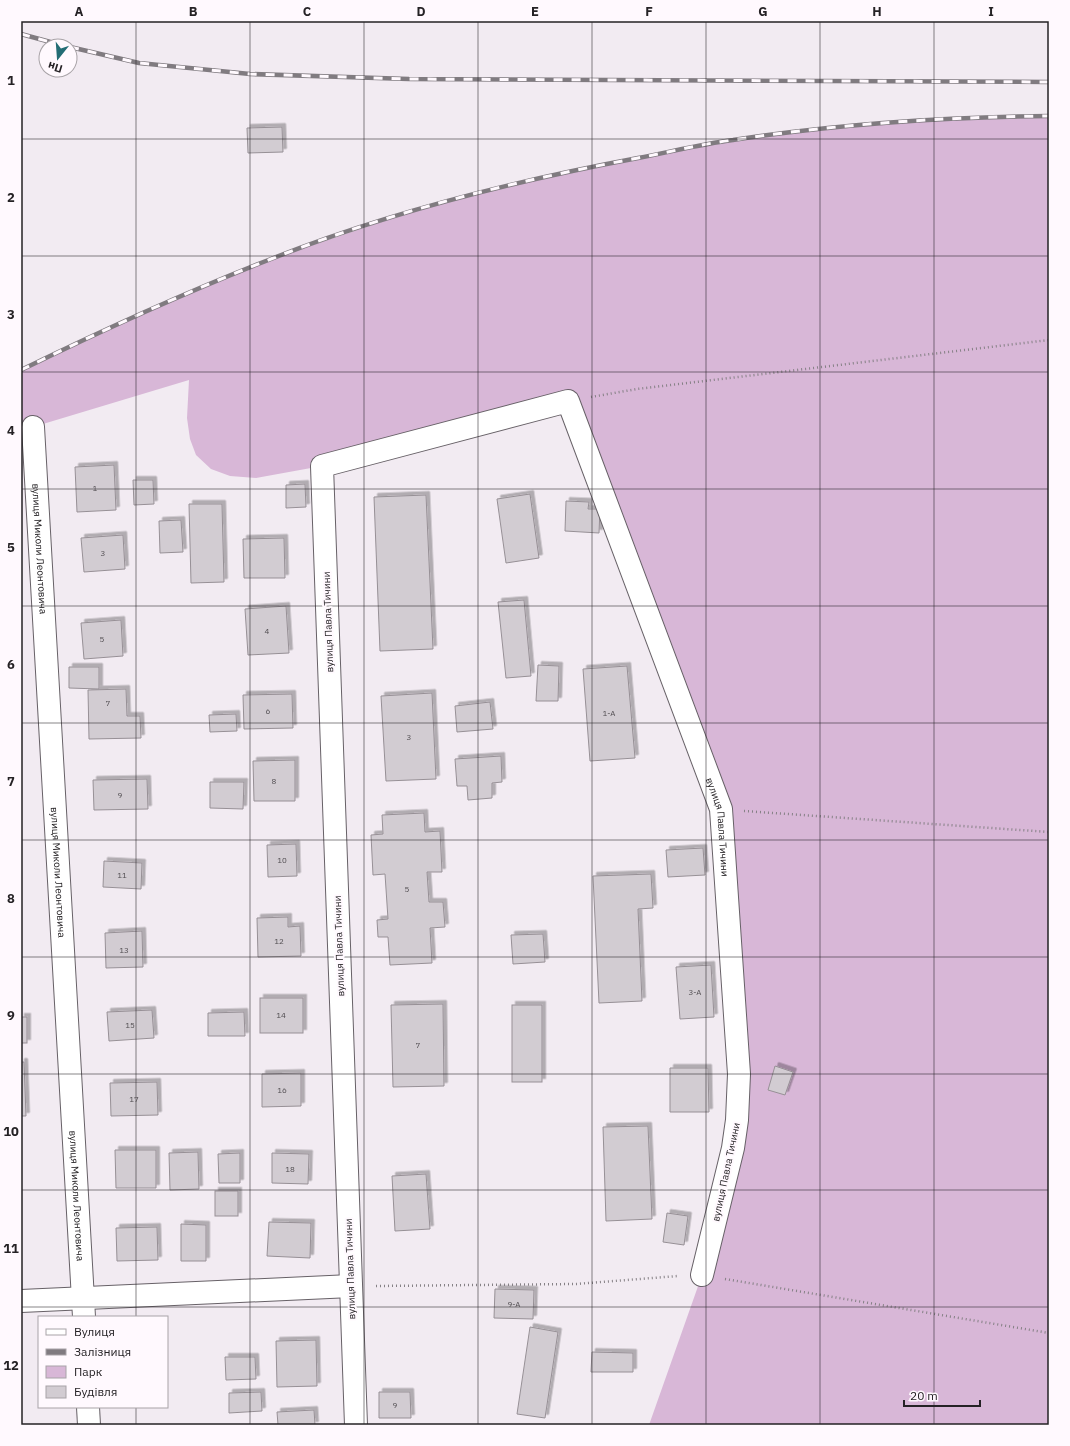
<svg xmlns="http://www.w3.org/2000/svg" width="1070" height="1446" font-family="'IBM Plex Sans',sans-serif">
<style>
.green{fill:#d8b7d7}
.building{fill:#d2ccd2;stroke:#979096;filter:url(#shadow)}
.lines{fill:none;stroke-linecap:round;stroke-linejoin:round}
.street-casing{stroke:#676167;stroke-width:24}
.path{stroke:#858085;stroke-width:2.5;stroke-dasharray:1 3;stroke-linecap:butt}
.street{stroke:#fff;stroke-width:22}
.rail-casing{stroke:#807b80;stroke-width:4.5}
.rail{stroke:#fff9fe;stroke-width:3;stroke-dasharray:9;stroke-linecap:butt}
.grid{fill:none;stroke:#252225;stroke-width:1;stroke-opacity:0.55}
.labels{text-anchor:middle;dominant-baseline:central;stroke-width:4;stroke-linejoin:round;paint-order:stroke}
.number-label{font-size:8px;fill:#504c50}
.street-label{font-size:10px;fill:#252225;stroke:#fff9fe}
.neatline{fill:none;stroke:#252225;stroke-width:1.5}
.grid-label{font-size:13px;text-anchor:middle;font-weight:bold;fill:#252225}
</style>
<defs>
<filter id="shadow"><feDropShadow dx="3.5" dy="-3.5" stdDeviation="0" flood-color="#0004"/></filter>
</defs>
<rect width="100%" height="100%" fill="#f2ebf2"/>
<polygon class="green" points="997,116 1049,116 1049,1425 649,1425 702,1275 733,1148 722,809 568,401 322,466 256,478 230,476 211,469 196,455 190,439 187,418 189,380 33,427 21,428 21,371 135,315 271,259 402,215 495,188 576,169 731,140 872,123"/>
<g class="building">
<polygon points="282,127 283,152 248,153 247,128"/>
<polygon points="114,465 116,510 77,512 75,467"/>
<polygon points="133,480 153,480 154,504 134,505"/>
<polygon points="305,484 306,507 286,508 286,485"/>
<polygon points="530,494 539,558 506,563 497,499"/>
<polygon points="426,495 433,649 380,651 374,497"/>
<polygon points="566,501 589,502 588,509 600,509 599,533 565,531"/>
<polygon points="189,504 222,504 224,582 191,583"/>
<polygon points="181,520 183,552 160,553 159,521"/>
<polygon points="123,535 125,569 84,572 81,538"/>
<polygon points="284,538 285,578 244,578 243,539"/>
<polygon points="524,600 531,676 506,678 498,602"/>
<polygon points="286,606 289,653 248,655 245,609"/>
<polygon points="121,620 123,656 84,659 81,623"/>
<polygon points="538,665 559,666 558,701 536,701"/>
<polygon points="627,666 635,758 590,761 583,669"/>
<polygon points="69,667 99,667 99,689 69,688"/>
<polygon points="126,689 127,716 140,716 141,738 89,739 88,690"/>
<polygon points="432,693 436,779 386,781 381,696"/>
<polygon points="292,694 293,728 244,729 243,695"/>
<polygon points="490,702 493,729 457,732 455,706"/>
<polygon points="236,714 237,731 210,732 209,715"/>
<polygon points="501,756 502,782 492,783 492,798 468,800 467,786 457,786 455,759"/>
<polygon points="295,760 295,801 254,801 253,761"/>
<polygon points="147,779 148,809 94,810 93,780"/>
<polygon points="210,782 244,782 243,809 210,808"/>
<polygon points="424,813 425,832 440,831 442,872 427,872 429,902 443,902 445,927 430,928 432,963 390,965 388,937 378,937 377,920 388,919 385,874 373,875 371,835 383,834 382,815"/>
<polygon points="296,844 297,876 268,877 267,845"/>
<polygon points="703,848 705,875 668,877 666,850"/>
<polygon points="104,861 142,863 141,889 103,887"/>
<polygon points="651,874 653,908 638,909 642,1001 599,1003 593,876"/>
<polygon points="288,917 288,927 300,926 301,956 258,957 257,918"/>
<polygon points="142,931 143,967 106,968 105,933"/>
<polygon points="543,934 545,962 513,964 511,935"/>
<polygon points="711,965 714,1017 680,1019 676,967"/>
<rect x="260" y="998" width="43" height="35"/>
<polygon points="443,1004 444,1086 393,1087 391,1005"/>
<rect x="512" y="1005" width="30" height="77"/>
<polygon points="152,1010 154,1038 109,1041 107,1012"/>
<polygon points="244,1012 245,1036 208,1036 208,1013"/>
<rect x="21" y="1017" width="6" height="26"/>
<polygon points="21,1062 24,1062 26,1116 21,1116"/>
<polygon points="775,1066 793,1072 785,1095 768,1090"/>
<polygon points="670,1068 708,1068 709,1112 670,1112"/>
<polygon points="301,1073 301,1106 262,1107 262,1074"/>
<polygon points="157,1082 158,1115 111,1116 110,1083"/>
<polygon points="648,1126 652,1219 606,1221 603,1127"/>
<polygon points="115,1150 156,1150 156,1188 116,1188"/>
<polygon points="198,1152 199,1189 170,1190 169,1153"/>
<polygon points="240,1153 240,1183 219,1183 218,1154"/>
<polygon points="272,1153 309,1154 308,1184 272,1183"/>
<polygon points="426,1174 430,1229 395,1231 392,1176"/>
<rect x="215" y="1191" width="23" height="25"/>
<polygon points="667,1213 688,1216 684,1245 663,1242"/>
<polygon points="269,1222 311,1223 310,1258 267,1256"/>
<polygon points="181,1224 206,1225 206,1261 181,1261"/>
<polygon points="157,1227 158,1260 117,1261 116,1228"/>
<polygon points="495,1289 534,1290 533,1319 494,1318"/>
<polygon points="530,1327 558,1332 545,1418 517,1414"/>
<polygon points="316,1340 317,1386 277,1387 276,1341"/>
<polygon points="592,1352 633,1353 633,1372 591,1372"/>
<polygon points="225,1357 255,1357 256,1379 226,1380"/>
<polygon points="261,1392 262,1411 229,1413 229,1393"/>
<polygon points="379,1392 410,1392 411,1418 379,1418"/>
<polygon points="314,1410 315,1425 278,1425 277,1412"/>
</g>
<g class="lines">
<g class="street-casing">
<g id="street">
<path id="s1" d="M33,427L84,1317"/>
<polyline points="21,1301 351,1286"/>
<polyline points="88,1407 89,1425"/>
<path id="s2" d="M356,1425L322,466L568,401L721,809L739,1074L737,1120L733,1148L702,1275"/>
</g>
</g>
<g class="path">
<polyline points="591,397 637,389 1049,340"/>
<polyline points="744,811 1049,832"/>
<polyline points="725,1279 1049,1333"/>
<polyline points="376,1286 576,1284 678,1276"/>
</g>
<use href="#street" class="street"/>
<g class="rail-casing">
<g id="rail">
<polyline points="21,34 65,46"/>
<polyline points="70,47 139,63 250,74 409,79 1049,82"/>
<path d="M21,370C103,330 186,292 271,259C389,212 514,181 638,158C670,152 701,144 733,140C838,124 943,117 1049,116"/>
</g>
</g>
<use href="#rail" class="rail"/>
</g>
<path class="grid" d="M136,21V1317M250,21V1425M364,21V1425M478,21V1425M592,21V1425M706,21V1425M820,21V1425M934,21V1425M21,139H1049M21,256H1049M21,372H1049M21,489H1049M21,606H1049M21,723H1049M21,840H1049M21,957H1049M21,1074H1049M21,1190H1049M21,1307H1049M136,1407V1425"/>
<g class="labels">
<g class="number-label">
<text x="95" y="488">1</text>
<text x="103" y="553">3</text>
<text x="267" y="631">4</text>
<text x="102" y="639">5</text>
<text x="108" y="703">7</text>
<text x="268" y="711">6</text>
<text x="609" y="713">1-А</text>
<text x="409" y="737">3</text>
<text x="274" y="781">8</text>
<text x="120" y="795">9</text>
<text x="282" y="860">10</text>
<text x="122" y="875">11</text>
<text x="407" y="889">5</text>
<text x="279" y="941">12</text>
<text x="124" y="950">13</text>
<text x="695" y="992">3-А</text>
<text x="281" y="1015">14</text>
<text x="130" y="1025">15</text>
<text x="418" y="1045">7</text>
<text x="282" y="1090">16</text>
<text x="134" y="1099">17</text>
<text x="290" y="1169">18</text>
<text x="514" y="1304">9-А</text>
<text x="395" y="1405">9</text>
</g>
<g class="street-label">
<text stroke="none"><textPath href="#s1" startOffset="122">вулиця Миколи Леонтовича</textPath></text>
<text transform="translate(328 622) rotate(-92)">вулиця Павла Тичини</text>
<text stroke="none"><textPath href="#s2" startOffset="1667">вулиця Павла Тичини</textPath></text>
<text stroke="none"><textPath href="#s1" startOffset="446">вулиця Миколи Леонтовича</textPath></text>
<text transform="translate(339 946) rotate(-92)">вулиця Павла Тичини</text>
<text transform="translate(726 1172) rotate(-78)">вулиця Павла Тичини</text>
<text stroke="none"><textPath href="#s1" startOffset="770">вулиця Миколи Леонтовича</textPath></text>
<text transform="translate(350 1269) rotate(-92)">вулиця Павла Тичини</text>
</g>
</g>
<rect width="1070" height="1446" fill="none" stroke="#fff9fe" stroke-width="44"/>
<rect x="38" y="1316" width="130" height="92" fill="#fff9fe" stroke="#a8a3a7"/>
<rect x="46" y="1329" width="20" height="6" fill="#ffffff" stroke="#a8a3a7"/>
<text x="74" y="1336" font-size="12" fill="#252225">Вулиця</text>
<rect x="46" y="1349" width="20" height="6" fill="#807b80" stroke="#a8a3a7"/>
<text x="74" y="1356" font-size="12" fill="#252225">Залізниця</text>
<rect x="46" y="1366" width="20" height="12" fill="#d8b7d7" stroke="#a8a3a7"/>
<text x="74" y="1376" font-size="12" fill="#252225">Парк</text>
<rect x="46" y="1386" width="20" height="12" fill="#d2ccd2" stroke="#a8a3a7"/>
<text x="74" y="1396" font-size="12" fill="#252225">Будівля</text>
<g transform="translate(58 58) rotate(197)"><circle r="19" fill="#fff9fe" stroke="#a8a3a7"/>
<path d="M0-3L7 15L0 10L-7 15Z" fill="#236d75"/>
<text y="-6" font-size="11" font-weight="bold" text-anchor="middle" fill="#252225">Пн</text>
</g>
<path d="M904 1400v6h76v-6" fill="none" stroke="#252225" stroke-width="2"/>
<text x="910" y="1400" font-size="12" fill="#252225" stroke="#fff9fe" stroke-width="3" paint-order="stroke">20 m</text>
<rect x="22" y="22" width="1026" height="1402" class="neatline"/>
<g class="grid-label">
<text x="79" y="16">A</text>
<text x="193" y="16">B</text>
<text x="307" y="16">C</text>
<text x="421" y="16">D</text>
<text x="535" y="16">E</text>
<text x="649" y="16">F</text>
<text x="763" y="16">G</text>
<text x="877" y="16">H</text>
<text x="991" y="16">I</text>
<text x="11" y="85">1</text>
<text x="11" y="202">2</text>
<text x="11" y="319">3</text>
<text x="11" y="435">4</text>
<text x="11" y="552">5</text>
<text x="11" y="669">6</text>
<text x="11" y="786">7</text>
<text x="11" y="903">8</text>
<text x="11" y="1020">9</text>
<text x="11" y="1136">10</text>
<text x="11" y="1253">11</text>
<text x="11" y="1370">12</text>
</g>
</svg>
